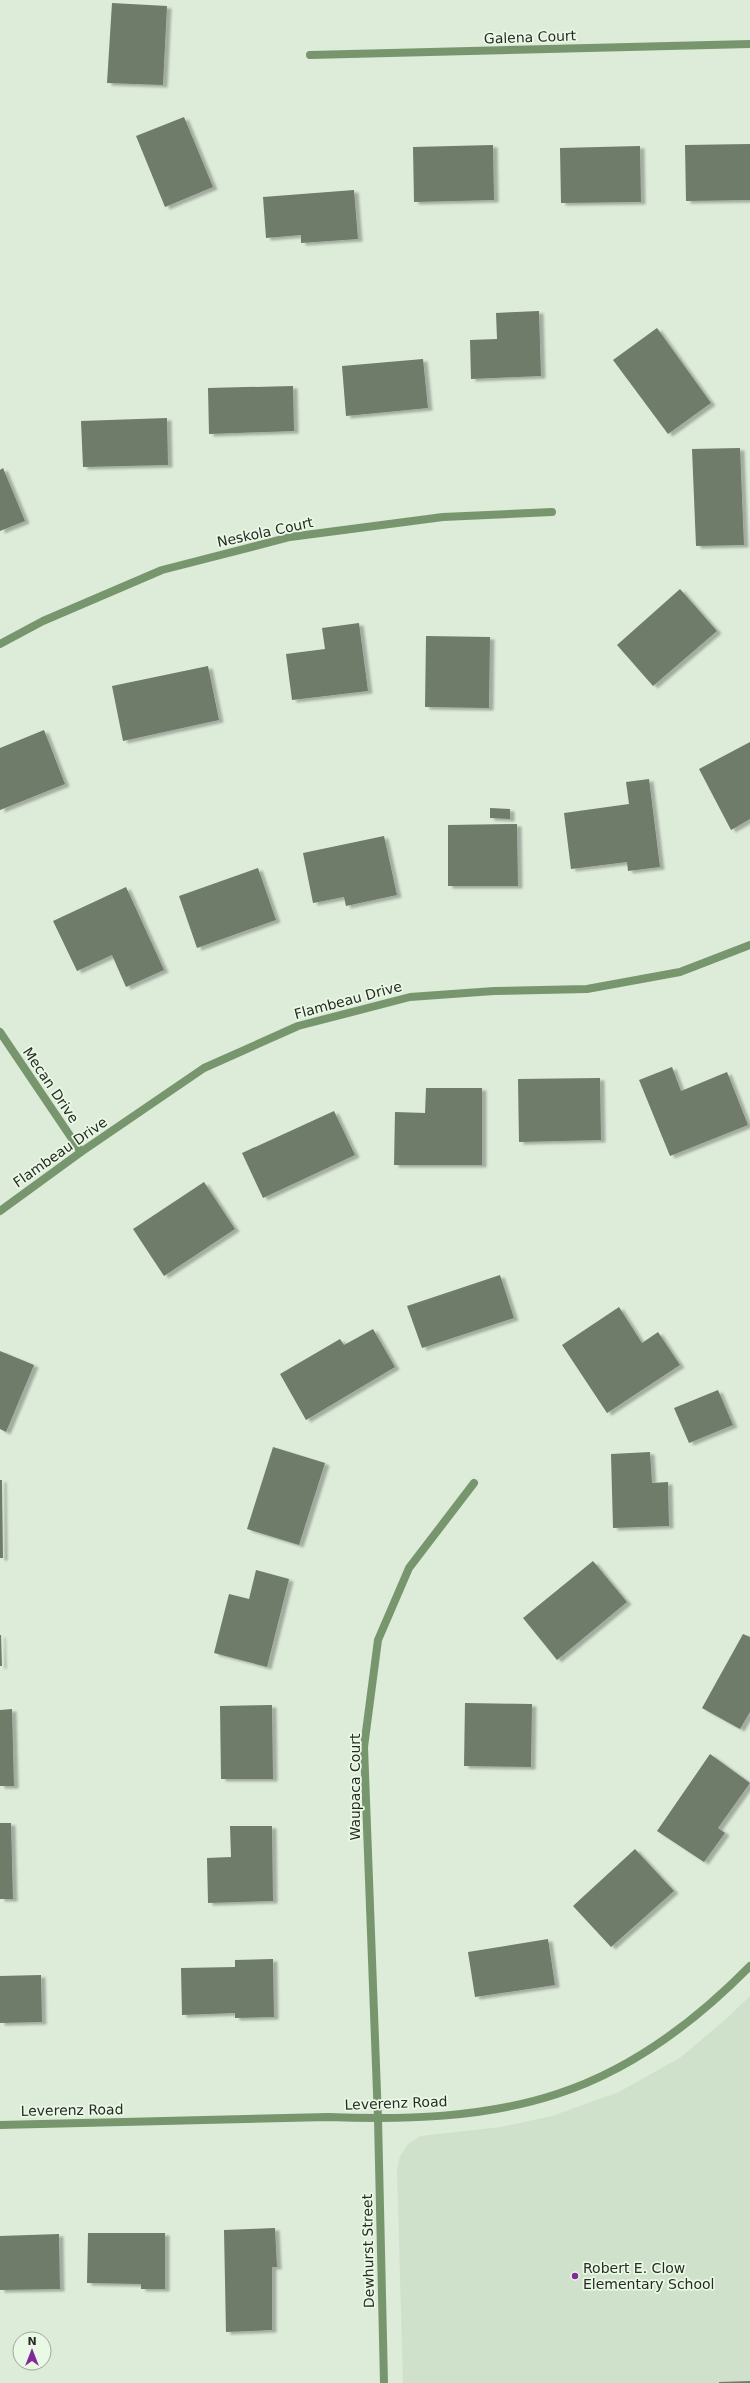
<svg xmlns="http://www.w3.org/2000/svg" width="750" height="2383" font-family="'DejaVu Sans',sans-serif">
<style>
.built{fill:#cfe1ca}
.building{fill:#6f7b6b;filter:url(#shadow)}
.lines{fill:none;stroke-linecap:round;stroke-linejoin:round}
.street{stroke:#77966d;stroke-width:8}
.poi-dot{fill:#812a98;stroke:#eaf8e6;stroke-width:1.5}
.labels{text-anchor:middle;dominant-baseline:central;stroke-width:3.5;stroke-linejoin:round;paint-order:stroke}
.street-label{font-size:14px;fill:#262b24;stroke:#eaf8e6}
.poi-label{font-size:14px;fill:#262b24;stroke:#eaf8e6;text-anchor:start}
</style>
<defs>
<filter id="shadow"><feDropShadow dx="4.5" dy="2.5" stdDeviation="1" flood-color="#0004"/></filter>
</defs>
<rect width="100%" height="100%" fill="#ddebd9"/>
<polygon class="built" points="750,1996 750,2383 403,2383 397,2170 400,2156 409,2143 421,2136 501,2127 552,2116 619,2092 681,2057 727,2018"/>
<g class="building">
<polygon points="112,3 167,6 163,85 107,83"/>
<polygon points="184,117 213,187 165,207 136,136"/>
<polygon points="750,144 750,200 686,201 685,145"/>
<polygon points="493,145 494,200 414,202 413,147"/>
<polygon points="640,146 641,202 561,203 560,148"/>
<polygon points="354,190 358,239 301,243 301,235 266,238 263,197"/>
<polygon points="539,311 541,376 471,379 470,340 497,339 496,313"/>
<polygon points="657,328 711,403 668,434 613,360"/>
<polygon points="423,359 428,408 346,416 342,366"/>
<polygon points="293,386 294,431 209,434 208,388"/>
<polygon points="167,418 168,465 83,467 81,421"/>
<polygon points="740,448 744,545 696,546 692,449"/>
<polygon points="3,468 25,521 0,531 0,470"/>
<polygon points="680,589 717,631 653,686 617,645"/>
<polygon points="359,623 368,691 292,700 286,654 325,649 322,628"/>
<polygon points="426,636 490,637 489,708 425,707"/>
<polygon points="208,666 219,720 123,741 112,686"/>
<polygon points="44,730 65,784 0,810 0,748"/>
<polygon points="750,742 750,819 731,830 699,769"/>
<polygon points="649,779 660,867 628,871 627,862 571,869 564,813 629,804 626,782"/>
<polygon points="490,808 510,809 510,819 490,818"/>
<polygon points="517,824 518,886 448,886 448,825"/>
<polygon points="384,836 397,895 346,906 344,897 313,903 303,853"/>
<polygon points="258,868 276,920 197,948 179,896"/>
<polygon points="126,887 164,970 126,987 112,955 77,971 53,921"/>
<polygon points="672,1067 681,1091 727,1072 748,1125 670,1156 639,1080"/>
<polygon points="600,1078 601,1140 519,1142 518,1079"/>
<polygon points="426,1088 482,1088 482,1165 394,1165 395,1112 425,1113"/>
<polygon points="334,1111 355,1155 263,1198 242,1153"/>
<polygon points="204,1182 235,1229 164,1276 133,1229"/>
<polygon points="500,1275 514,1318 422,1348 407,1306"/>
<polygon points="619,1307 642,1343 658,1332 680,1365 607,1413 562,1345"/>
<polygon points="373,1329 395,1367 306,1420 280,1374 340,1339 344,1345"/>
<polygon points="0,1351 34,1365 6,1432 0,1429"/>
<polygon points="718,1390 733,1425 689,1443 674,1408"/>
<polygon points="273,1447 325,1463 299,1545 247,1529"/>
<polygon points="650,1452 652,1483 668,1482 669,1526 613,1528 611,1454"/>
<polygon points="0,1480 2,1480 3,1558 0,1558"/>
<polygon points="593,1561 627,1602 557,1660 523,1618"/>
<polygon points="256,1570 289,1579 267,1667 214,1653 229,1594 249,1599"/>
<polygon points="743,1634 750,1637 750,1712 740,1729 702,1708"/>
<polygon points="0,1635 1,1635 2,1666 0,1666"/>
<polygon points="465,1703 532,1704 531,1767 464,1766"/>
<polygon points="272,1705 273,1779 221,1779 220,1706"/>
<polygon points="12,1709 14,1786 0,1786 0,1710"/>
<polygon points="710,1754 750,1783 718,1828 725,1833 704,1862 657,1831"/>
<polygon points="0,1823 11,1823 13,1899 0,1899"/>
<polygon points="230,1826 272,1826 273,1901 208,1903 207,1858 231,1857"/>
<polygon points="635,1849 674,1891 611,1947 573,1906"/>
<polygon points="548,1939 555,1985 475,1997 468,1952"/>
<polygon points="273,1959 274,2017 235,2018 235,2013 182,2015 181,1968 235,1967 235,1960"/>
<polygon points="41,1975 42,2022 0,2023 0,1976"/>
<polygon points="275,2228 277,2267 272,2267 272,2330 226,2332 224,2230"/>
<polygon points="88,2233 165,2233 165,2289 141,2289 141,2284 87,2283"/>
<polygon points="59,2234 60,2289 0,2290 0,2236"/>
<polygon points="750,2381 750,2383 719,2383 719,2382"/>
</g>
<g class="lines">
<g class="street">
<polyline points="310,55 750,44"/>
<polyline points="0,644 43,621 162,570 290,537 443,517 552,512"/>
<polyline points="0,1032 81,1152"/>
<polyline points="0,1211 81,1152 204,1068 298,1026 410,997 494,991 587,989 680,972 750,945"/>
<path d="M0,2125L328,2117C404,2120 484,2118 557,2094C631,2070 696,2021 750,1966"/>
<polyline points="384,2383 378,2119 364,1747 378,1640 409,1568 474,1483"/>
</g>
</g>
<circle class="poi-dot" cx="575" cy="2276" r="4"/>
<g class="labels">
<g class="street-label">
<text transform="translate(530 37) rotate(-2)">Galena Court</text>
<text transform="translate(265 532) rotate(-12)">Neskola Court</text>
<text transform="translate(348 1000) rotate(-15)">Flambeau Drive</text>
<text transform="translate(51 1085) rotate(56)">Mecan Drive</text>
<text transform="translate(60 1152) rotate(-35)">Flambeau Drive</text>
<text transform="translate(355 1787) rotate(-90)">Waupaca Court</text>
<text transform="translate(396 2103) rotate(-2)">Leverenz Road</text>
<text transform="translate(72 2110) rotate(-1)">Leverenz Road</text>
<text transform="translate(368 2251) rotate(-91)">Dewhurst Street</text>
</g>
<g class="poi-label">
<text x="583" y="2268">Robert E. Clow<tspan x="583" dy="16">Elementary School</tspan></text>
</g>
</g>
<g transform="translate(32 2351)"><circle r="19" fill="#eaf8e6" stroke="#9ca698"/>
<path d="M0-3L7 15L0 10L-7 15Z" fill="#812a98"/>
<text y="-6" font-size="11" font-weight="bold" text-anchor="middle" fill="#262b24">N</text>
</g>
</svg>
